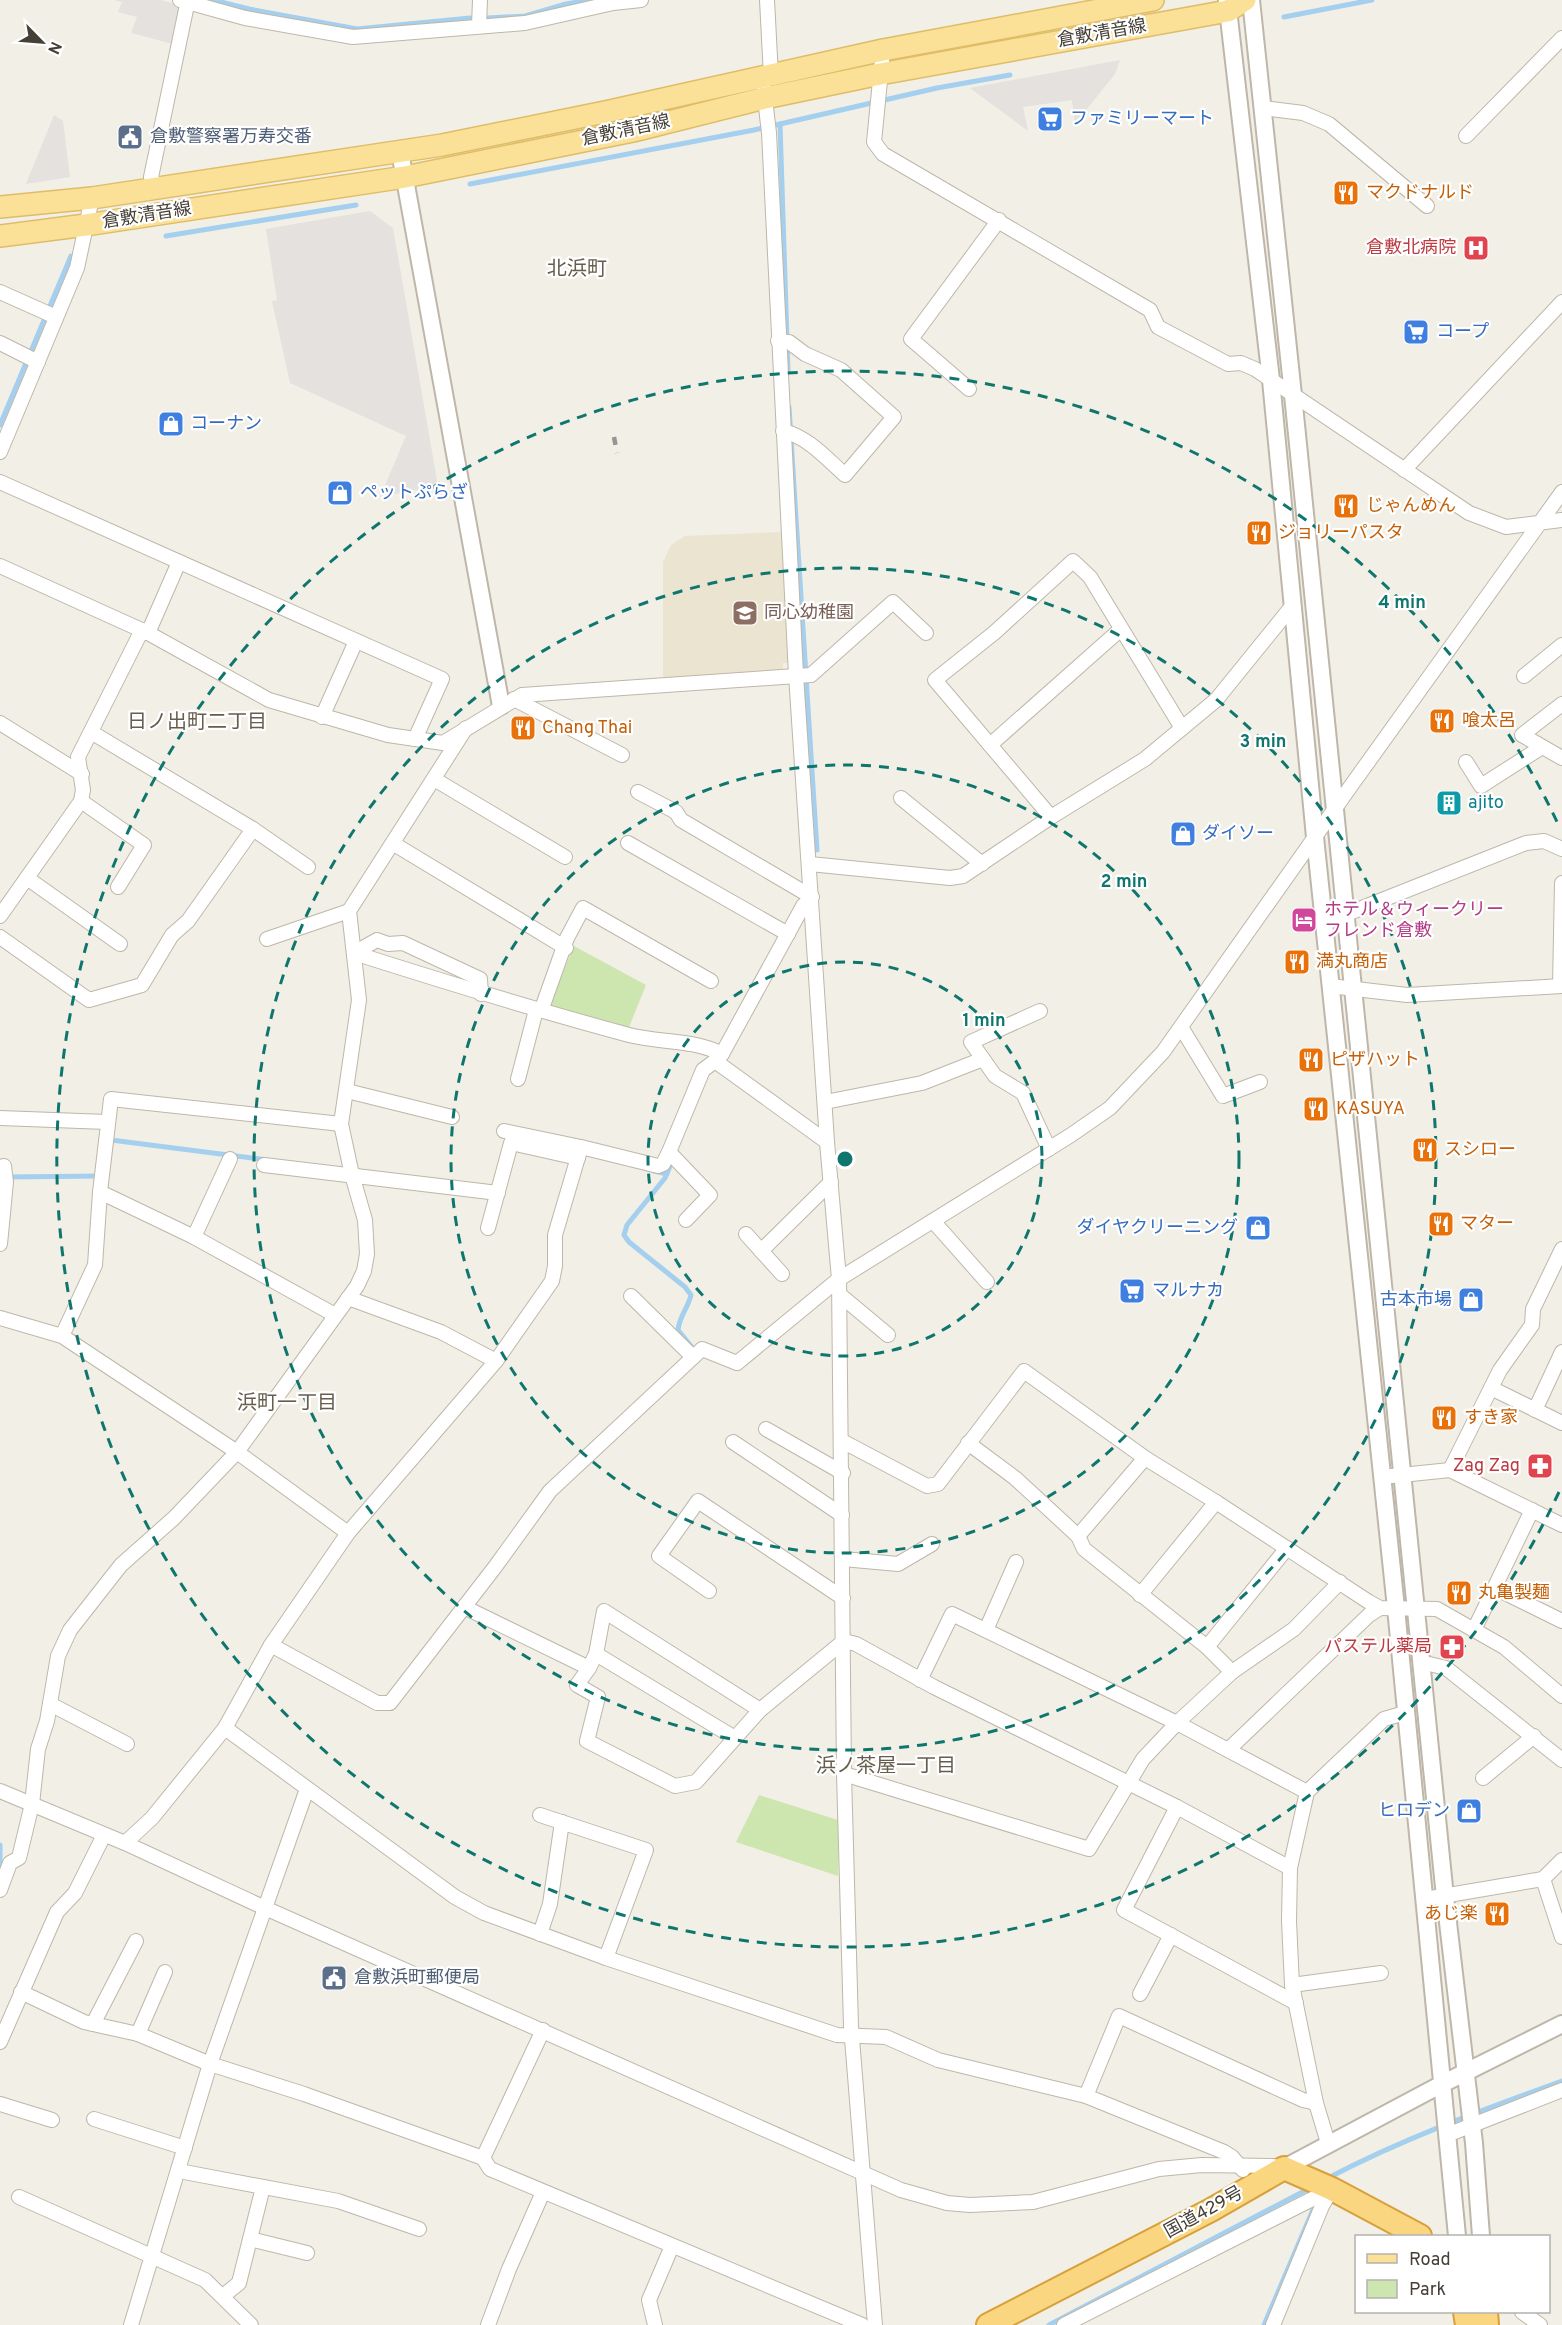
<svg xmlns="http://www.w3.org/2000/svg" width="1562" height="2325" font-family="Overpass,'Noto Sans JP',sans-serif">
<style>
.education{fill:#ebe4d0}
.park{fill:#cde6b0}
.parking{fill:#e4e1de}
.lines{fill:none;stroke-linecap:round;stroke-linejoin:round}
.stream{stroke:#a4cfee;stroke-width:5}
.minor-casing{stroke:#beb7a9;stroke-width:16}
.tertiary-casing{stroke:#beb7a9;stroke-width:20}
.primary-casing{stroke:#dfbd67;stroke-width:24}
.trunk-casing{stroke:#d8a03b;stroke-width:26}
.minor{stroke:#fff;stroke-width:14}
.tertiary{stroke:#fff;stroke-width:16}
.primary{stroke:#fbe097;stroke-width:21}
.trunk{stroke:#fad681;stroke-width:22}
.rail{stroke:#959595;stroke-width:4.5;stroke-dasharray:8 8;stroke-linecap:butt}
.ring{fill:none;stroke:#0f766e;stroke-width:3;stroke-dasharray:10 8}
.labels{text-anchor:middle;dominant-baseline:central;stroke-width:4.5;stroke-linejoin:round;paint-order:stroke}
.street-label{font-size:18px;fill:#453f36;stroke:#fff}
.shop-label{font-size:18px;fill:#366cbe;stroke:#fff;text-anchor:start}
.service-label{font-size:18px;fill:#4e5e75;stroke:#fff;text-anchor:start}
.food-label{font-size:18px;fill:#c56008;stroke:#fff;text-anchor:start}
.health-label{font-size:18px;fill:#be3a42;stroke:#fff;text-anchor:end}
.education-label{font-size:18px;fill:#785e54;stroke:#fff;text-anchor:start}
.culture-label{font-size:18px;fill:#0d838f;stroke:#fff;text-anchor:start}
.hotel-label{font-size:18px;fill:#b23c85;stroke:#fff;text-anchor:start}
.neighbourhood-label{font-size:20px;fill:#675d4d;stroke:#fff}
.centre{fill:#0f766e;stroke:#fff;stroke-width:3}
.ring-label{font-size:18px;text-anchor:middle;font-weight:bold;fill:#0f766e;stroke:#fff;stroke-width:4.5;stroke-linejoin:round;paint-order:stroke}
</style>
<rect width="100%" height="100%" fill="#f2efe6"/>
<polygon class="education" points="782,532 790,663 783,663 783,669 663,678 663,562 671,545 685,536"/>
<g class="park">
<polygon points="574,946 646,985 627,1032 547,1009"/>
<polygon points="759,1795 838,1820 838,1876 736,1842"/>
</g>
<g class="parking">
<polygon points="114,0 161,0 182,6 173,44 131,33 137,17 118,12 122,2"/>
<polygon points="1120,60 1115,74 1075,124 1072,100 1023,107 1028,131 970,88"/>
<polygon points="54,115 63,121 70,177 26,184"/>
<polygon points="370,211 393,228 438,486 380,497 406,436 290,383 272,301 277,300 266,229"/>
</g>
<g class="lines">
<g class="stream">
<polyline points="213,0 249,9 357,29 470,18"/>
<polyline points="1284,17 1372,0"/>
<polyline points="487,18 525,16 566,4 590,0"/>
<polyline points="780,124 788,371"/>
<polyline points="470,184 754,130 937,88 1010,75"/>
<polyline points="166,236 356,205"/>
<polyline points="789,407 817,850"/>
<polyline points="0,425 71,256"/>
<polyline points="111,1144 111,1140 268,1160"/>
<path d="M673,1159L665,1178L627,1225L624,1235L629,1242L685,1287L691,1295C688,1308 679,1317 678,1330L691,1346"/>
<polyline points="654,1171 667,1174"/>
<polyline points="6,1177 101,1176"/>
<polyline points="0,1845 0,1869"/>
<path d="M1326,2179C1402,2139 1482,2110 1562,2081"/>
<polyline points="1049,2325 1310,2188"/>
<polyline points="1264,2325 1315,2205"/>
</g>
<g class="minor-casing">
<g id="minor">
<polyline points="180,0 245,18 353,37 525,23 613,3 641,0"/>
<polyline points="767,0 771,76"/>
<polyline points="479,26 480,0"/>
<polyline points="883,50 874,142 883,154 1150,310 1158,327 1228,364 1241,363 1255,369 1469,513 1506,527 1562,520"/>
<polyline points="764,90 769,133 796,675 827,1142 839,1279 844,1774 851,2026 875,2325"/>
<polyline points="1263,108 1303,113 1329,124 1427,206"/>
<polyline points="1466,136 1562,38"/>
<polyline points="156,188 151,177 188,0"/>
<polyline points="0,292 56,317"/>
<path d="M778,341L789,342L805,354L841,370L894,417L845,475C826,458 808,437 783,431"/>
<polyline points="0,343 38,362"/>
<polyline points="969,389 911,339 999,220"/>
<polyline points="0,452 77,268 92,198"/>
<polyline points="1404,470 1562,302"/>
<polyline points="0,482 442,679 415,739"/>
<polyline points="0,566 148,633 269,700 388,735 443,743 522,695 811,675 893,602 926,633"/>
<polyline points="148,633 179,562"/>
<polyline points="1524,676 1562,645"/>
<polyline points="514,699 622,755"/>
<polyline points="1562,704 1522,735 1562,758"/>
<polyline points="322,717 356,641"/>
<polyline points="0,723 82,774"/>
<polyline points="91,732 253,829 308,867"/>
<polyline points="990,745 1121,629"/>
<polyline points="1466,762 1481,786 1542,747"/>
<polyline points="434,779 565,857"/>
<polyline points="638,792 676,812 681,820 812,897 803,906 722,1054 715,1061 827,1142"/>
<polyline points="901,798 982,864"/>
<polyline points="81,801 144,845 118,887"/>
<polyline points="1051,817 935,680 994,633 1073,561 1090,577 1182,728"/>
<polyline points="628,843 788,934"/>
<polyline points="394,844 566,948"/>
<polyline points="810,864 950,878 963,876 1051,817 1145,759 1216,700 1293,605"/>
<polyline points="27,878 120,944"/>
<polyline points="0,916 81,801 83,790 78,757 142,630"/>
<polyline points="1324,923 1526,843 1544,841 1562,849"/>
<polyline points="0,937 89,1000 142,985 172,935 188,921 253,829"/>
<polyline points="267,939 349,911"/>
<path d="M354,953C445,982 536,1010 629,1035C660,1043 693,1039 722,1054"/>
<polyline points="354,953 377,940 388,944 403,943 480,979 481,994"/>
<polyline points="1330,986 1407,995 1562,986"/>
<polyline points="1560,986 1562,883"/>
<polyline points="541,1011 567,938 583,908 711,981"/>
<polyline points="1040,1011 971,1042 995,1076 1023,1093 1049,1149"/>
<polyline points="1181,1027 1223,1096 1260,1082"/>
<polyline points="518,1079 536,1010"/>
<polyline points="347,1091 452,1117"/>
<polyline points="825,1102 922,1083 983,1059"/>
<polyline points="0,1118 107,1122"/>
<polyline points="504,1131 581,1147"/>
<polyline points="264,1165 498,1193"/>
<polyline points="0,1167 4,1166 6,1182 0,1244"/>
<polyline points="686,1220 710,1195 669,1152 703,1070 715,1061"/>
<polyline points="933,1221 987,1282"/>
<polyline points="488,1228 511,1143 578,1158"/>
<polyline points="746,1234 782,1274"/>
<polyline points="194,1237 230,1159"/>
<polyline points="761,1251 831,1182"/>
<polyline points="840,1295 888,1335"/>
<polyline points="631,1296 693,1357"/>
<polyline points="348,1298 441,1332 496,1361"/>
<polyline points="335,1315 194,1237 100,1192 111,1099 341,1124"/>
<polyline points="0,1318 62,1336 237,1452 348,1533"/>
<polyline points="62,1336 95,1265 100,1192"/>
<polyline points="1491,1388 1562,1423"/>
<polyline points="1535,1410 1562,1352"/>
<polyline points="766,1429 843,1473"/>
<polyline points="842,1441 927,1486 938,1484 1024,1371 1145,1458 1216,1502 1369,1602 1380,1608 1437,1609 1504,1647 1562,1696"/>
<polyline points="733,1442 842,1515"/>
<polyline points="968,1443 1015,1478 1078,1536"/>
<polyline points="1145,1458 1078,1536 1084,1549 1207,1647 1232,1672"/>
<polyline points="1450,1470 1500,1370 1532,1325 1533,1309 1562,1249"/>
<polyline points="1382,1477 1450,1470 1562,1525"/>
<polyline points="843,1559 898,1564 932,1544"/>
<polyline points="1495,1588 1562,1621"/>
<polyline points="709,1591 659,1556 698,1501 843,1598"/>
<polyline points="1140,1595 1216,1502"/>
<polyline points="464,1607 589,1668 596,1654 604,1611 760,1710"/>
<polyline points="986,1630 1016,1562"/>
<polyline points="1474,1630 1532,1510"/>
<polyline points="271,1645 377,1703 390,1703 495,1567 550,1491 702,1349 737,1363 839,1279 1071,1135 1110,1108 1163,1052 1353,783 1562,492"/>
<polyline points="1207,1647 1287,1548"/>
<polyline points="596,1654 735,1738"/>
<polyline points="1421,1662 1446,1668 1562,1760"/>
<polyline points="589,1668 577,1685 598,1697 587,1741 675,1786 696,1782 760,1710 844,1641 856,1644 934,1687 1177,1807 1290,1868"/>
<polyline points="920,1680 952,1614 1177,1723 1307,1792"/>
<polyline points="50,1704 127,1744"/>
<polyline points="225,1728 455,1897 484,1913 606,1958 837,2035 886,2037 938,2060 1086,2096 1224,2152 1232,2157 1243,2170"/>
<polyline points="1228,1750 1369,1615 1380,1608"/>
<polyline points="844,1774 1089,1849 1143,1759 1177,1723 1232,1672 1294,1629 1340,1582"/>
<polyline points="1483,1778 1534,1736"/>
<polyline points="0,1791 125,1843 265,1908 901,2190 947,2203 970,2205 1033,2202 1159,2169 1202,2165 1272,2166 1284,2168"/>
<polyline points="1177,1807 1124,1910 1296,2003"/>
<polyline points="540,1815 646,1850 606,1958"/>
<polyline points="125,1843 152,1818 225,1728 271,1645 348,1533 496,1361 552,1281 555,1266 555,1235 581,1147 658,1166 663,1164 669,1152"/>
<polyline points="1543,1879 1562,1937"/>
<polyline points="0,1890 10,1863 19,1858 32,1804 38,1749 47,1721 58,1656 70,1630 121,1565 174,1518 237,1452 357,1286 364,1271 367,1254 365,1220 352,1175 341,1124 359,1000 349,911 466,728"/>
<polyline points="1425,1899 1543,1879 1562,1860"/>
<polyline points="540,1934 550,1904 562,1822"/>
<polyline points="1292,1985 1381,1973"/>
<polyline points="21,1992 84,2022 138,2034 210,2064 304,2094 483,2158 490,2169 862,2325"/>
<polyline points="1140,1994 1171,1935"/>
<polyline points="93,2024 136,1941"/>
<polyline points="138,2034 165,1972"/>
<polyline points="0,2042 57,1912 75,1893 104,1835"/>
<polyline points="1086,2096 1119,2016 1303,2100 1316,2103"/>
<polyline points="0,2104 52,2120"/>
<polyline points="94,2119 185,2148"/>
<polyline points="1447,2135 1562,2090"/>
<polyline points="1328,2143 1316,2103 1292,1985 1289,1921 1290,1868 1307,1792 1384,1719 1405,1713"/>
<polyline points="483,2158 543,2030"/>
<polyline points="179,2171 338,2201 419,2229"/>
<polyline points="19,2197 205,2280 251,2325"/>
<polyline points="250,2239 307,2253"/>
<polyline points="223,2296 239,2283 263,2187"/>
<polyline points="1522,2312 1540,2325"/>
<polyline points="131,2325 210,2064 307,1789"/>
<polyline points="488,2325 509,2269 543,2192"/>
<polyline points="655,2325 649,2300 672,2246"/>
<polyline points="1064,2325 1332,2189"/>
<polyline points="1273,2325 1322,2206 1332,2189"/>
</g>
</g>
<g class="tertiary-casing">
<g id="tertiary">
<polyline points="1251,0 1293,395 1445,1897 1474,2143 1481,2236"/>
<polyline points="1227,1 1271,380 1315,837 1396,1608 1457,2236"/>
<polyline points="400,152 501,706"/>
<polyline points="1284,2168 1442,2084 1562,2024"/>
</g>
</g>
<g class="primary-casing">
<g id="primary">
<polyline points="0,207 92,198 442,145 605,112 883,50 1153,0"/>
<polyline points="0,236 86,225 405,177 633,131 765,98 880,74 1228,11 1245,0"/>
</g>
</g>
<g class="trunk-casing">
<g id="trunk">
<polyline points="1465,2312 1467,2325"/>
<polyline points="1486,2312 1487,2325"/>
<polyline points="988,2325 1211,2210 1284,2168 1332,2189 1420,2236"/>
</g>
</g>
<use href="#minor" class="minor"/>
<use href="#tertiary" class="tertiary"/>
<use href="#primary" class="primary"/>
<use href="#trunk" class="trunk"/>
<polyline class="rail" points="614,437 617,453"/>
</g>
<g class="ring">
<circle cx="845" cy="1159" r="197"/>
<circle cx="845" cy="1159" r="394"/>
<circle cx="845" cy="1159" r="591"/>
<path d="M1559 1492A788 788 0 1 1 1559 826"/>
</g>
<defs>
<g id="supermarket-square" transform="scale(1.35)"><rect x="-9" y="-9" width="18" height="18" rx="4" fill="#3f7fe0" stroke="#fff"/><path d="M-6-5.5h2.5l.6 2H6L4.5 2H-2.5L-4.4-4H-6ZM-1.5 3.2a1.3 1.3 0 1 0 .1 0ZM3 3.2a1.3 1.3 0 1 0 .1 0Z" fill="#fff"/></g>
<g id="civic-square" transform="scale(1.35)"><rect x="-9" y="-9" width="18" height="18" rx="4" fill="#5c6f8a" stroke="#fff"/><path d="M-.6-6.5H3V-4.5H.6V-3L4-1V1h2V6H-6V1h2V-1L-.6-3ZM-1.2 2.5V6h2.4V2.5Z" fill="#fff"/></g>
<g id="restaurant-square" transform="scale(1.35)"><rect x="-9" y="-9" width="18" height="18" rx="4" fill="#e8710a" stroke="#fff"/><path d="M-5-6h1v4h1v-4h1v4h1v-4h1v5L-1.5 .5V6h-2V.5L-5-1ZM5-6V6H3V1.5H1.5Q1.5-4 5-6Z" fill="#fff"/></g>
<g id="hospital-square" transform="scale(1.35)"><rect x="-9" y="-9" width="18" height="18" rx="4" fill="#e0444e" stroke="#fff"/><path d="M-5-5h3v3.5h4V-5h3V5h-3V1.5h-4V5h-3Z" fill="#fff"/></g>
<g id="shop-square" transform="scale(1.35)"><rect x="-9" y="-9" width="18" height="18" rx="4" fill="#3f7fe0" stroke="#fff"/><path d="M-5-2.5h2.3a2.7 3.5 0 0 1 5.4 0H5L5.5 6h-11ZM-1.5-2.5h3a1.5 2.3 0 0 0-3 0Z" fill="#fff"/></g>
<g id="school-square" transform="scale(1.35)"><rect x="-9" y="-9" width="18" height="18" rx="4" fill="#8d6e63" stroke="#fff"/><path d="M0-5L7-2L0 1L-7-2ZM-4 1L0 2.5L4 1V4Q0 6-4 4Z" fill="#fff"/></g>
<g id="building-square" transform="scale(1.35)"><rect x="-9" y="-9" width="18" height="18" rx="4" fill="#0f9aa8" stroke="#fff"/><path d="M-4-6H4V6H1V3H-1V6H-4ZM-2.5-4.3h1.7v1.8h-1.7ZM.8-4.3h1.7v1.8H.8ZM-2.5-1h1.7V.8h-1.7ZM.8-1h1.7V.8H.8Z" fill="#fff"/></g>
<g id="hotel-square" transform="scale(1.35)"><rect x="-9" y="-9" width="18" height="18" rx="4" fill="#d1479c" stroke="#fff"/><path d="M-6-4.5h1.5V1H6V5H4.5V3h-9V5H-6ZM-4 0a1.8 1.8 0 1 1 3.6 0ZM.5 0V-2.5h3Q6-2.5 6 0Z" fill="#fff"/></g>
<g id="pharmacy-square" transform="scale(1.35)"><rect x="-9" y="-9" width="18" height="18" rx="4" fill="#e0444e" stroke="#fff"/><path d="M-2-6h4v4h4v4h-4v4h-4v-4h-4v-4h4Z" fill="#fff"/></g>
</defs>
<g fill-rule="evenodd">
<use href="#supermarket-square" x="1050" y="119"/>
<use href="#civic-square" x="130" y="137"/>
<use href="#restaurant-square" x="1346" y="193"/>
<use href="#hospital-square" x="1476" y="248"/>
<use href="#supermarket-square" x="1416" y="332"/>
<use href="#shop-square" x="171" y="424"/>
<use href="#shop-square" x="340" y="493"/>
<use href="#restaurant-square" x="1346" y="506"/>
<use href="#restaurant-square" x="1259" y="533"/>
<use href="#school-square" x="745" y="613"/>
<use href="#restaurant-square" x="1442" y="721"/>
<use href="#restaurant-square" x="523" y="728"/>
<use href="#building-square" x="1449" y="803"/>
<use href="#shop-square" x="1183" y="834"/>
<use href="#hotel-square" x="1304" y="920"/>
<use href="#restaurant-square" x="1297" y="962"/>
<use href="#restaurant-square" x="1311" y="1060"/>
<use href="#restaurant-square" x="1316" y="1109"/>
<use href="#restaurant-square" x="1425" y="1150"/>
<use href="#restaurant-square" x="1441" y="1224"/>
<use href="#shop-square" x="1258" y="1228"/>
<use href="#supermarket-square" x="1132" y="1291"/>
<use href="#shop-square" x="1471" y="1300"/>
<use href="#restaurant-square" x="1444" y="1418"/>
<use href="#pharmacy-square" x="1540" y="1466"/>
<use href="#restaurant-square" x="1459" y="1593"/>
<use href="#pharmacy-square" x="1452" y="1647"/>
<use href="#shop-square" x="1469" y="1811"/>
<use href="#restaurant-square" x="1497" y="1914"/>
<use href="#civic-square" x="334" y="1978"/>
</g>
<g class="labels">
<g class="street-label">
<text transform="translate(1102 34) rotate(-10)">倉敷清音線</text>
<text transform="translate(626 131) rotate(-12)">倉敷清音線</text>
<text transform="translate(147 216) rotate(-9)">倉敷清音線</text>
<text transform="translate(1204 2213) rotate(-29)">国道429号</text>
</g>
<g class="shop-label">
<text x="1070" y="119">ファミリーマート</text>
<text x="1436" y="332">コープ</text>
<text x="190" y="424">コーナン</text>
<text x="360" y="493">ペットぷらざ</text>
<text x="1202" y="834">ダイソー</text>
<text x="1238" y="1228" text-anchor="end">ダイヤクリーニング</text>
<text x="1152" y="1291">マルナカ</text>
<text x="1452" y="1300" text-anchor="end">古本市場</text>
<text x="1450" y="1811" text-anchor="end">ヒロデン</text>
</g>
<g class="service-label">
<text x="150" y="137">倉敷警察署万寿交番</text>
<text x="354" y="1978">倉敷浜町郵便局</text>
</g>
<g class="food-label">
<text x="1366" y="193">マクドナルド</text>
<text x="1366" y="506">じゃんめん</text>
<text x="1278" y="533">ジョリーパスタ</text>
<text x="1462" y="721">喰太呂</text>
<text x="542" y="728">Chang Thai</text>
<text x="1316" y="962">満丸商店</text>
<text x="1330" y="1060">ピザハット</text>
<text x="1336" y="1109">KASUYA</text>
<text x="1444" y="1150">スシロー</text>
<text x="1460" y="1224">マター</text>
<text x="1464" y="1418">すき家</text>
<text x="1478" y="1593">丸亀製麺</text>
<text x="1478" y="1914" text-anchor="end">あじ楽</text>
</g>
<g class="health-label">
<text x="1456" y="248">倉敷北病院</text>
<text x="1520" y="1466">Zag Zag</text>
<text x="1432" y="1647">パステル薬局</text>
</g>
<g class="education-label">
<text x="764" y="613">同心幼稚園</text>
</g>
<g class="culture-label">
<text x="1468" y="803">ajito</text>
</g>
<g class="hotel-label">
<text x="1324" y="910">ホテル＆ウィークリー<tspan x="1324" dy="21">フレンド倉敷</tspan></text>
</g>
<g class="neighbourhood-label">
<text x="577" y="270">北浜町</text>
<text x="197" y="723">日ノ出町二丁目</text>
<text x="287" y="1404">浜町一丁目</text>
<text x="886" y="1767">浜ノ茶屋一丁目</text>
</g>
</g>
<circle cx="845" cy="1159" r="9" class="centre"/>
<g class="ring-label">
<text x="1402" y="608">4 min</text>
<text x="1263" y="747">3 min</text>
<text x="1124" y="887">2 min</text>
<text x="984" y="1026">1 min</text>
</g>
<rect x="1355" y="2235" width="195" height="78" fill="#ffffff" stroke="#b5b2af" stroke-width="1.5"/>
<rect x="1367" y="2254" width="30" height="9" fill="#fbe097" stroke="#b5b2af" stroke-width="1.5"/>
<text x="1409" y="2265" font-size="18" fill="#453f36">Road</text>
<rect x="1367" y="2280" width="30" height="18" fill="#cde6b0" stroke="#b5b2af" stroke-width="1.5"/>
<text x="1409" y="2295" font-size="18" fill="#453f36">Park</text>
<g transform="translate(42 42) rotate(115)" stroke="#ffffff" stroke-width="4.5" paint-order="stroke">
<path d="M0-4.5L10 22L0 15L-10 22Z" fill="#453f36"/>
<text y="-9" font-size="16" font-weight="bold" text-anchor="middle" fill="#453f36">N</text>
</g>
</svg>
